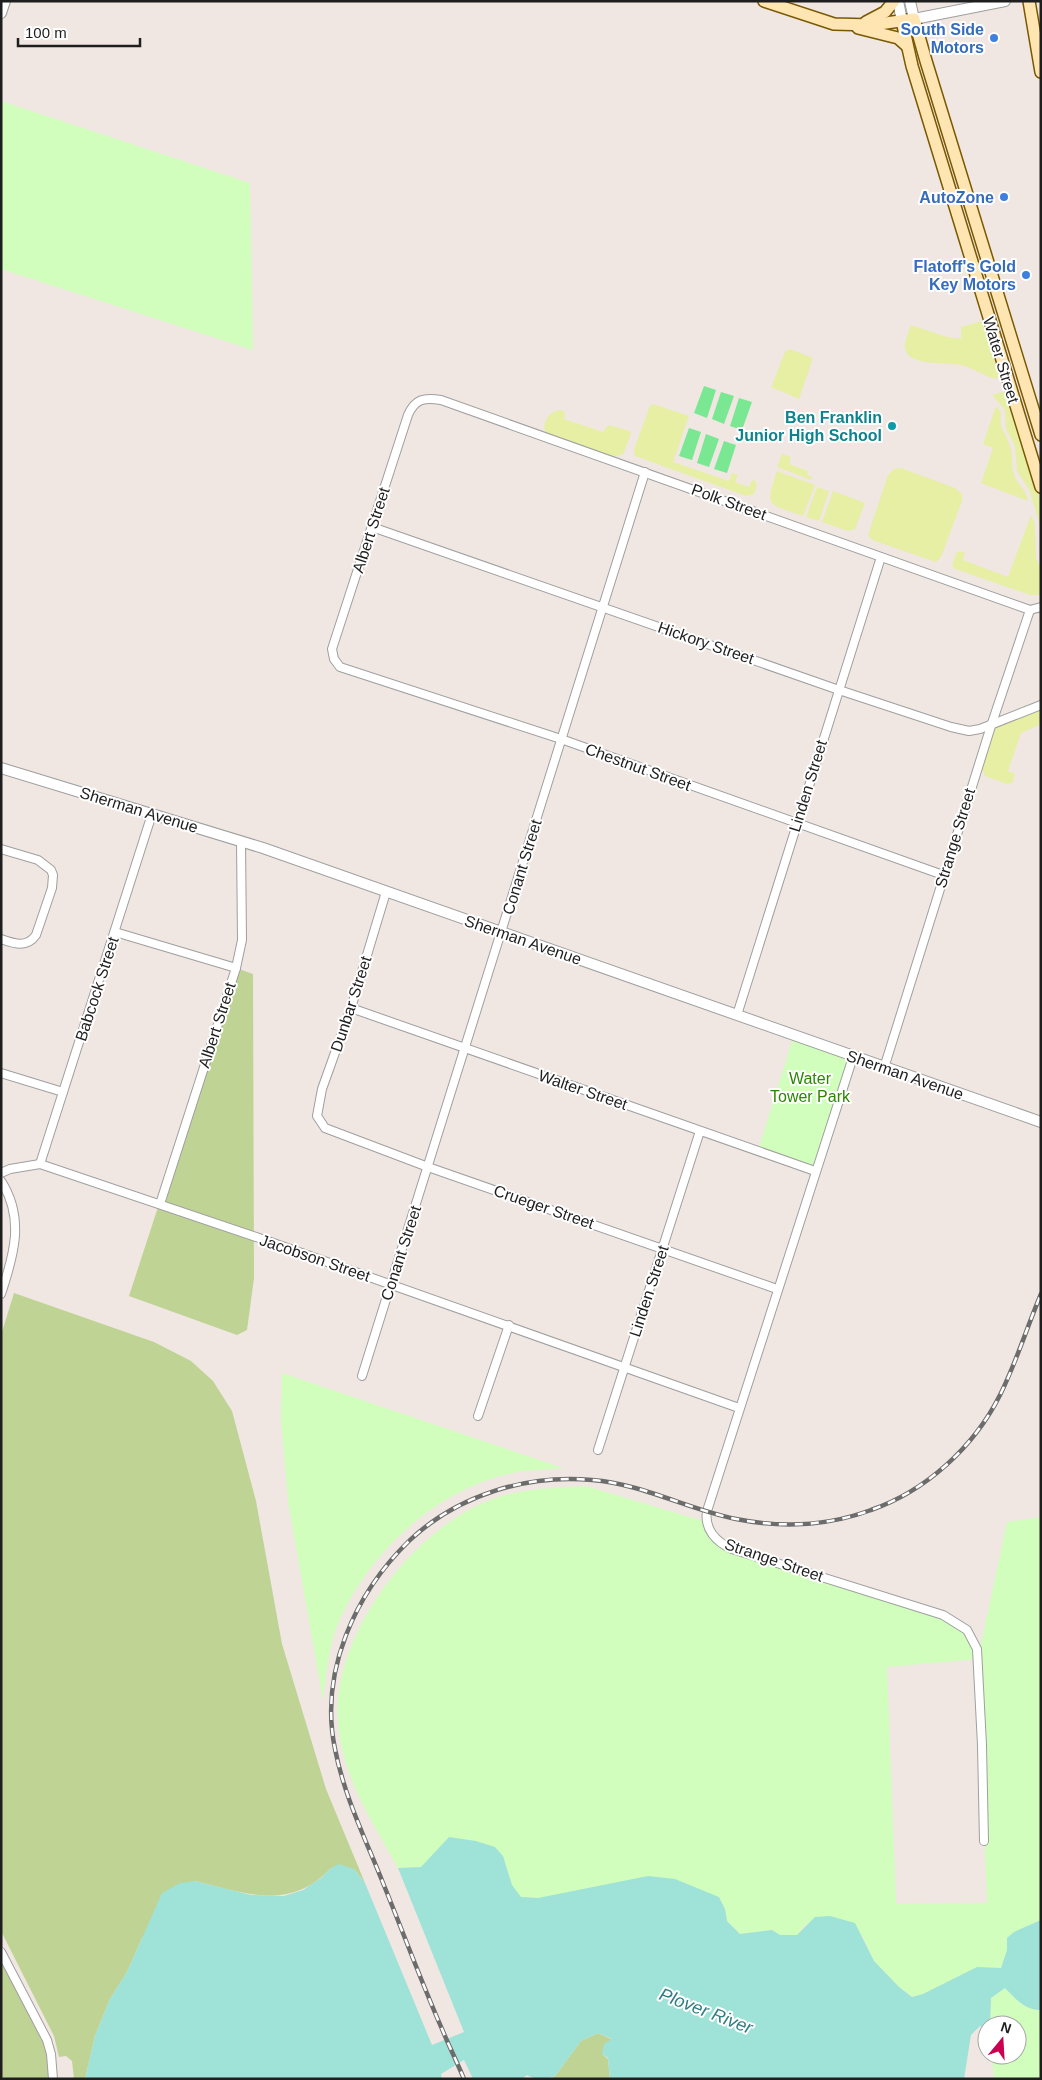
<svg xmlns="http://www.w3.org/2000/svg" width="1042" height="2080" font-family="Helvetica,sans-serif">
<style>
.grass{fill:#e6efa4}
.forest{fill:#bfd394}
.park{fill:#d1febc;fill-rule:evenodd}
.pitch{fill:#7ae792}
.water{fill:#9fe2d7}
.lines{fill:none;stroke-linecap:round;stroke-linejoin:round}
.minor-casing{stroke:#9f9f9f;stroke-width:10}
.tertiary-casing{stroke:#9f9f9f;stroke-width:12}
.secondary-casing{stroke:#7a5800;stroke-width:14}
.minor{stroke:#fff;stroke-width:8}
.tertiary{stroke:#fff;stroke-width:10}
.secondary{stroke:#ffe5b2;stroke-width:11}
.rail-casing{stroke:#6c6c6c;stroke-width:4.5}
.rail{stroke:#fff;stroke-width:2.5;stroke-dasharray:8;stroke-linecap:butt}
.shop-dot{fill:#3f7fe0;stroke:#fff;stroke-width:2}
.culture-dot{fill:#0f9aa8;stroke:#fff;stroke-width:2}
.labels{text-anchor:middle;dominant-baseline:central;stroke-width:4;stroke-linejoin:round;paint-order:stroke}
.shop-label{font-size:16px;font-weight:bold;fill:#366cbe;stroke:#fff;text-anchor:end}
.street-label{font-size:16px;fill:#1e1e1e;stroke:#fff}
.culture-label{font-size:16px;font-weight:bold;fill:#0d838f;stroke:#fff;text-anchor:end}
.park-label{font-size:16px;fill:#2b8701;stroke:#fff}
.water-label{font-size:18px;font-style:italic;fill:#337c85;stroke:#fff}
</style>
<rect width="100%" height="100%" fill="#f0e7e3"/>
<g class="grass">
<path d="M982,321L999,375L997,379C985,377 974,368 961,365C948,362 907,367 905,348C904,341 909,332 911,325L947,337L961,339V327Z"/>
<polygon points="790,349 813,358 799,399 771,387 785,352"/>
<polygon points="1003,392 1008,395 1041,503 1041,556 1040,525 1032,499 1030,491 1017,471 1015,446 1006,429 1005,410 992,395"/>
<polygon points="653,404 689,416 673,462 729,481 732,473 738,475 735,482 749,487 752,480 755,481 757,486 754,494 746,496 635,456 634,449 650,406"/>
<path d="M996,406L1001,412C999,433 1006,430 1010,446C1014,456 1010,467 1015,477C1019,486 1027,491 1028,501L981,483L993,448L983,444Z"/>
<path d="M561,410L565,413L564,419L603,432L608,425L630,431L631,434L623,454L614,457L546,434C541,423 549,411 561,410Z"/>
<polygon points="782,454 791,457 789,464 808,471 807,475 812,477 811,480 777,467"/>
<polygon points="901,468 955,488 962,494 962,501 941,557 936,562 872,540 868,535 888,475 894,469"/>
<path d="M777,471L815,485L803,516C768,503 764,509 777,471Z"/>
<polygon points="817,487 829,491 819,521 806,517"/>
<polygon points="833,491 865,503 855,529 848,531 822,522"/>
<polygon points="1031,515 1035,525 1036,559 1041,568 1041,595 1030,595 955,569 952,566 956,553 960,551 965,553 963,560 1008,577"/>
<polygon points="1041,710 1041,724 1021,733 1008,771 1015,774 1012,783 1007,784 985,776 981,766 993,732 998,726 1007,721"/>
</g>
<g class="forest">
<polygon points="236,968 253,974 254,1278 247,1330 237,1335 129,1296"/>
<path d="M14,1293L154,1342L191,1361L213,1381L232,1411L256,1501L282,1644L326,1789L365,1883L354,1869L331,1868C290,1912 245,1893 195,1881L142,1938L127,1972L110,1999L95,2036L85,2079H74L72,2061L66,2056L59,2057L54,2036L1,1931V1335Z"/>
<polygon points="1,1952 47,2040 53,2079 1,2079"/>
<polygon points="598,2033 613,2040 602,2054 608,2059 610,2079 550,2079 555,2076 581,2041"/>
</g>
<g class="park">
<polygon points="1,101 250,183 253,350 1,269"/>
<polygon points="794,1035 853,1057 815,1171 758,1151"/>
<path d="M282,1373L563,1468C548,1470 533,1469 518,1472C439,1486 367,1553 337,1626C328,1650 326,1676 323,1701L288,1501L281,1419Z"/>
<path d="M586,1486L706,1522L718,1541L879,1594L961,1625L977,1648L981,1644L1007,1522L1041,1517V1920L1014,1932L1001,1968L977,1967L923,1994L912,1997L899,1987L874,1961L863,1937L807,1923L797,1935H780L772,1930L740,1934L727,1921L725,1909L521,1897L512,1886L503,1856L421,1867L398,1868C372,1821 342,1777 338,1722C331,1636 414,1527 493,1499C522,1488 555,1488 586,1486ZM978,1659L987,1903L896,1904L887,1667Z"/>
<path d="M1005,1988C1015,1998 1025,2011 1041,2010V2079H994L992,2055H1017V2025H990L991,1998Z"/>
</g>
<g class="pitch">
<polygon points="704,386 716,390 707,418 694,413"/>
<polygon points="721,392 734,396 724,424 712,419"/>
<polygon points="739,398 752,402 742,430 730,426"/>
<polygon points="689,428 701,432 692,460 679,456"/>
<polygon points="706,434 719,439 709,467 697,463"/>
<polygon points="724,441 736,445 727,473 714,469"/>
</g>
<path class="water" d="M449,1837L476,1841L495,1847L503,1856L512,1885L521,1897L538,1898L648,1876L675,1879L719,1897L725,1909L727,1921L740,1934L772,1930L780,1935H797L815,1917L830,1916L855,1923L874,1961L899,1987L912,1997L923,1994L977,1967L1001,1968L1007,1950V1938L1014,1932L1041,1920V2010C1025,2011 1015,1998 1005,1988L991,1998L990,2025H987V2030L980,2026L971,2035L964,2079H610L608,2058L602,2054L604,2044L612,2039L598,2033L581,2041L555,2076C546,2080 535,2080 527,2075L522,2079H473L464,2060L441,2074L442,2079H85L95,2036L110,1999L127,1972L162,1893L180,1883L195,1881L251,1895L284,1896L303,1890L321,1878L331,1868L339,1864L354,1869L365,1883L432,2045L464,2032L398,1868L421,1867Z"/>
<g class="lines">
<g class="minor-casing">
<g id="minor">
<polyline points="372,527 839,690 951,727 969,731 980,729 1041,705"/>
<path d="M1,849L38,860L51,870L53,875L52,888L36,935C27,948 15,944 1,939"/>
<path d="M943,875L561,739L340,667L334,659L332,649L408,415C415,399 424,397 441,400L1030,610L1041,607"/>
<polyline points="386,892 351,1008 322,1089 317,1116 325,1128 428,1167 777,1289"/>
<polyline points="115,932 236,968"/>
<polyline points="351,1008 815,1171"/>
<polyline points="737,1015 881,557"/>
<path d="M853,1057L707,1511C704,1529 716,1542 732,1549L943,1615L967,1630L977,1649L982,1745L984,1841"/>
<polyline points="884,1068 991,726 1030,610"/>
<polyline points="1,1073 63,1092"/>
<polyline points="40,1164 152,814"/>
<polyline points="1,1173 10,1169 40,1164 265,1240 739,1408"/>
<path d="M1,1181C25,1218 14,1255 1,1294"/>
<polyline points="160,1204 236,968 242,940 241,841"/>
<polyline points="362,1376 645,472"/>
<polyline points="478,1416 509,1325"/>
<polyline points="598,1450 700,1131"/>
<polyline points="1,1952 47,2040 51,2054 53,2079"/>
</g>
</g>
<g class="tertiary-casing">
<g id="tertiary">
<polyline points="898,1 902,21"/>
<polyline points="910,1 914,19 1005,1"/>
<polyline points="1,13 5,1"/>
<polyline points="1,768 263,848 1041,1122"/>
</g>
</g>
<g class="secondary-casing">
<g id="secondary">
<polyline points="764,1 834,24 872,25 914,19 926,61 1041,435"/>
<polyline points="1029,1 1041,72"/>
<polyline points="902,21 912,66 1041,487"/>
<polyline points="866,22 885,12 894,1"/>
<polyline points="858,28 898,38 907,46"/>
</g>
</g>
<use href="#minor" class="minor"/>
<use href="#tertiary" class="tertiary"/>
<use href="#secondary" class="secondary"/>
<g class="rail-casing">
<path id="rail" d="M464,2079C457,2062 449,2046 442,2029C421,1981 403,1932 383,1883C366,1840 344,1796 335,1749C319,1672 355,1593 410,1540C458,1495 527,1474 592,1480C643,1484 687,1509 736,1519C781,1528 828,1526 871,1510C926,1491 974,1447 1000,1395C1016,1363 1027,1327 1041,1294"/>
</g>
<use href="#rail" class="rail"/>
</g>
<g class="shop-dot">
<circle cx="994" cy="38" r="5"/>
<circle cx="1004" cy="197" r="5"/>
<circle cx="1026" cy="275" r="5"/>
</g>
<circle class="culture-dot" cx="892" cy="426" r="5"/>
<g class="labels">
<g class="shop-label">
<text x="984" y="29">South Side<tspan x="984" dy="18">Motors</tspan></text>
<text x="994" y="197">AutoZone</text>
<text x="1016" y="266">Flatoff's Gold<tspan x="1016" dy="18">Key Motors</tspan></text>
</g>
<g class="street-label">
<text transform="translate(1001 360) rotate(73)">Water Street</text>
<text transform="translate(729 502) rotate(20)">Polk Street</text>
<text transform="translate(371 530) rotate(-72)">Albert Street</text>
<text transform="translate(706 643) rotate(19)">Hickory Street</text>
<text transform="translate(638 767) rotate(20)">Chestnut Street</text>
<text transform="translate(808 786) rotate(-73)">Linden Street</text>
<text transform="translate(139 810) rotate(17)">Sherman Avenue</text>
<text transform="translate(955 838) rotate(-73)">Strange Street</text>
<text transform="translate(522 867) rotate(-73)">Conant Street</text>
<text transform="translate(523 940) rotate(19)">Sherman Avenue</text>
<text transform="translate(97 989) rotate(-72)">Babcock Street</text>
<text transform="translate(351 1004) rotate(-72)">Dunbar Street</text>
<text transform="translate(217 1025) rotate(-72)">Albert Street</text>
<text transform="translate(905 1075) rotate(19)">Sherman Avenue</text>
<text transform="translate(583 1090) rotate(19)">Walter Street</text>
<text transform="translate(544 1207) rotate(19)">Crueger Street</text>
<text transform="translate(401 1253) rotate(-72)">Conant Street</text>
<text transform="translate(315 1258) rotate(19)">Jacobson Street</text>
<text transform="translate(649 1291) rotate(-72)">Linden Street</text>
<text transform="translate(774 1560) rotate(19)">Strange Street</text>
</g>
<g class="culture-label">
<text x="882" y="417">Ben Franklin<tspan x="882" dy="18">Junior High School</tspan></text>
</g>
<g class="park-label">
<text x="810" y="1078">Water<tspan x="810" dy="18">Tower Park</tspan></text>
</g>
<g class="water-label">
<text transform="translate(706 2011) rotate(21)">Plover River</text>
</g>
</g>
<rect width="1042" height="2080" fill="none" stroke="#1e1e1e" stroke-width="5"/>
<g transform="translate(1002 2040) rotate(18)"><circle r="24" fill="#ffffff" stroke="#a5a5a5"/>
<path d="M0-4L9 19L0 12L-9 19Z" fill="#cc0050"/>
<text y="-8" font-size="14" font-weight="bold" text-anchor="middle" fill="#1e1e1e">N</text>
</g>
<path d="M18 38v8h122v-8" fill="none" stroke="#1e1e1e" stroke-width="2.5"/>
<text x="25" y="38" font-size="15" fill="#1e1e1e" stroke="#ffffff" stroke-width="4" paint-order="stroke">100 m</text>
</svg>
